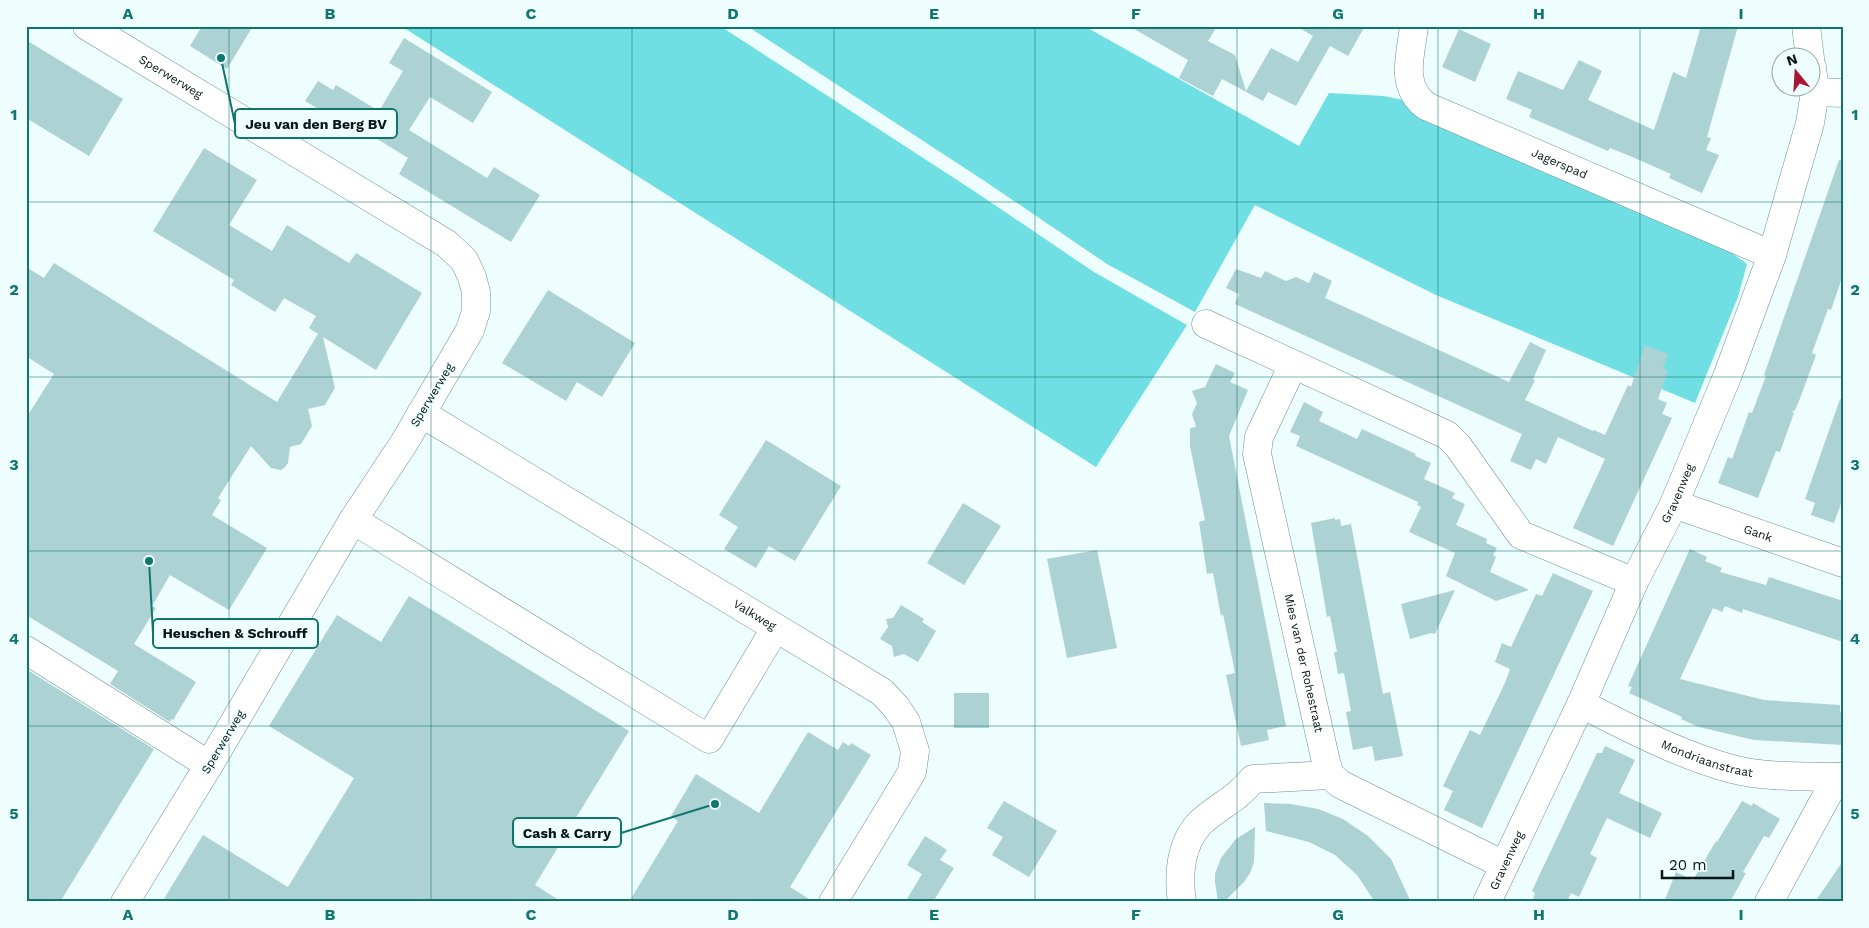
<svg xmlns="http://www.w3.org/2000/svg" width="1869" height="928" font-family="'Work Sans',sans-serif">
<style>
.green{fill:#70dfe3}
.building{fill:#add2d3}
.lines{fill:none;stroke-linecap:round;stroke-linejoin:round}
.minor-casing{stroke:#6c9091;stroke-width:29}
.minor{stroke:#fff;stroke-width:28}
.grid{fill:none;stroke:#0f766e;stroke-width:1;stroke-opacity:0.55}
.labels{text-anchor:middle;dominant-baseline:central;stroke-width:4;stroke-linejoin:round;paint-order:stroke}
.street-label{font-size:12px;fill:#081617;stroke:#eefdfd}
.leader{fill:none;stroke:#0f766e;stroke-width:2}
.callout-dot{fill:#0f766e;stroke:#eefdfd;stroke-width:2}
.callout{fill:#eefdfd;stroke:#0f766e;stroke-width:2}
.callout-label{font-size:14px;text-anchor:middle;font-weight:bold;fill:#081617}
.neatline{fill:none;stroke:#0f766e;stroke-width:2}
.grid-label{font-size:16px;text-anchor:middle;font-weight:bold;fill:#0f766e}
</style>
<rect width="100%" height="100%" fill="#eefdfd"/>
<g class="green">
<polygon points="401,26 720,26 974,191 1094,272 1187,325 1096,467"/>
<polygon points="747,26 1084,26 1299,146 1329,93 1384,96 1408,101 1423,117 1446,130 1728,250 1747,264 1738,297 1695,403 1436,295 1255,205 1195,312 1107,264 983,180"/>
</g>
<g class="building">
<polygon points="202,26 253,26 227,69 190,46"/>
<polygon points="1129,26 1217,26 1208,41 1235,55 1246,91 1271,48 1298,62 1313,36 1296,26 1365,26 1348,56 1330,46 1296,106 1268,92 1263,101 1222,79 1213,96 1179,78 1188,60"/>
<polygon points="1701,26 1738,26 1707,137 1711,138 1706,150 1719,155 1702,193 1669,178 1671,174 1630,156 1610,148 1608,151 1529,117 1532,110 1506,99 1518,71 1563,90 1579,60 1602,71 1588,100 1654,130 1673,72 1686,78"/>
<polygon points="1459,29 1491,44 1475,82 1442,67"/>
<polygon points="404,38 492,92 473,123 430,97 409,130 487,178 494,167 540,195 511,242 399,174 408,158 345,119 339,129 317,116 320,110 305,101 318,81 333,90 336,85 379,111 403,71 389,63"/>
<polygon points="26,40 123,99 89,156 26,118"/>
<polygon points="204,148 257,180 229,225 272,251 287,225 349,263 356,253 422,293 376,370 323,337 335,388 325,405 308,409 312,426 301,444 290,447 288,463 285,467 281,470 271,468 251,446 218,498 221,500 212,515 267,548 229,610 170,575 152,606 156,608 134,644 196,682 173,720 171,719 170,722 110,684 118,671 26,615 26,418 54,374 26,356 26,267 44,278 54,263 277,402 318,334 309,328 316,316 284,298 275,312 231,285 234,280 153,231"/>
<polygon points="1839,160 1843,160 1843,275 1831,310 1828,309 1812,353 1816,355 1799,401 1795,410 1792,412 1794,413 1780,452 1776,451 1758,498 1718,483 1728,457 1732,459 1749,412 1752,413 1766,376 1764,375"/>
<polygon points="1236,269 1261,278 1265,271 1286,281 1296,277 1309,283 1314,272 1332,281 1325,298 1509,382 1530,342 1546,350 1533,379 1535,380 1525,400 1593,431 1594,430 1605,435 1628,385 1631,387 1645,345 1668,354 1663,368 1668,371 1658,399 1667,403 1662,414 1672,418 1613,546 1573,528 1605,459 1558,437 1546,464 1536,459 1531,470 1510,461 1522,434 1235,304 1239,294 1226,288"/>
<polygon points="548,290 635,343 602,397 577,382 566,401 502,363"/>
<polygon points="1216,364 1235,373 1230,382 1248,390 1229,436 1286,726 1267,730 1269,740 1241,746 1226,675 1235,673 1223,614 1221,616 1213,573 1207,574 1199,522 1205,520 1190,446 1190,428 1196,427 1192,414 1197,403 1192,391 1205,387"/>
<polygon points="1840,399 1843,400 1843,498 1834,523 1811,515 1815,503 1805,499"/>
<polygon points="1304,402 1323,412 1319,421 1357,439 1362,429 1416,454 1415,456 1431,463 1424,479 1455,493 1452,498 1465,504 1456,525 1487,539 1486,543 1497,548 1493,555 1496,557 1490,572 1529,590 1496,601 1446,576 1455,553 1409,532 1421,507 1417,505 1418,502 1296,446 1300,436 1290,432"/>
<polygon points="766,440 841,486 795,561 769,546 756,568 724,549 738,527 719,515"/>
<polygon points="963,503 1001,526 964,585 927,563"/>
<polygon points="1335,518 1335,520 1340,519 1341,526 1351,524 1383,694 1390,692 1403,756 1375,761 1372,746 1353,750 1346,712 1351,711 1344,673 1338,674 1334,652 1337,652 1330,616 1327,617 1311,523"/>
<polygon points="1690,549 1707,557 1705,561 1722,568 1720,572 1766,585 1769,577 1843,601 1843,642 1743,609 1742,613 1725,606 1722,612 1713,608 1680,679 1764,700 1840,705 1840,712 1843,712 1843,745 1754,740 1699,727 1681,719 1682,717 1629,693 1632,687 1628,686"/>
<polygon points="1097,550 1117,648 1067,658 1047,559"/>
<polygon points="1553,573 1593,591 1482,828 1444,810 1453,791 1443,786 1470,730 1480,735 1505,683 1510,669 1495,662 1502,643 1511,647 1536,594 1542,596"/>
<polygon points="1455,590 1435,634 1431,633 1410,639 1401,604"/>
<polygon points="409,596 629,731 535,885 562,902 162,902 203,835 288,887 354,778 269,726 337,615 381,642"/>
<polygon points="901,605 924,619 922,622 936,631 918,662 904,654 894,657 892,646 880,639 888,627 886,619 893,618"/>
<polygon points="26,669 154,749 60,902 26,902"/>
<rect x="954" y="693" width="35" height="35"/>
<polygon points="808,732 838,750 843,742 849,746 851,743 871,755 790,887 814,902 629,902 678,821 671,816 696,774 759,813"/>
<polygon points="1605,746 1635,760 1619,793 1662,813 1650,838 1607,818 1590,854 1597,858 1579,897 1571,893 1567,902 1532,902 1535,893 1532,891 1538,878 1597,753 1602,753"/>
<polygon points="1004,801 1057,831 1029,877 992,855 1003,837 987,828"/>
<polygon points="1742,801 1752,806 1753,803 1780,819 1769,838 1764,836 1743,872 1746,873 1730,902 1664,902 1676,872 1693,880 1716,841 1717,842"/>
<polygon points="1264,803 1291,804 1318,809 1343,819 1368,836 1391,859 1411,902 1375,902 1357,875 1335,855 1309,842 1266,831"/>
<polygon points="1255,827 1254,862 1250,873 1244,882 1224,902 1218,902 1215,882 1215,874 1221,858 1236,839"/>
<polygon points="925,836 947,850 940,860 954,868 933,902 905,902 922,874 907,865"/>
<polygon points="1843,861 1843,902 1815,902"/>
</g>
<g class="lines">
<g class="minor-casing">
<g id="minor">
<path id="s1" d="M87,26L447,244L464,260L472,277L476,292V311L470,330L404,443L353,520L209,765L125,902"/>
<path id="s2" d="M1414,26C1411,55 1399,85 1426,106L1772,255"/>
<polyline points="1806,26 1810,58"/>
<polyline points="1815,92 1843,93"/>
<polyline points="1206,324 1447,435 1458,446 1521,535 1634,582"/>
<path id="s3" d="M1293,365L1259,437L1257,454L1326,762L1330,775L1340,784L1504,865"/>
<path id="s4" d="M421,413L882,692L896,707L906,722L915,751L912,772L833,902"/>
<path id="s5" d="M1674,504L1843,563"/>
<polyline points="353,520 709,739 775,629"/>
<polyline points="26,650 209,765"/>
<path id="s6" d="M1581,704C1630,728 1679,755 1732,769C1767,778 1807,776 1843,777"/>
<path d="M1182,902C1178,876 1180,845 1199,824C1210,813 1224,805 1236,796C1242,791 1248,785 1253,779L1330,775"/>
<path id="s7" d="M1487,902L1581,704L1634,582L1674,504L1727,377L1772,255L1810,123L1815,92L1812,67"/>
<polyline points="1769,902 1837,777"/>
</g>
</g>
<use href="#minor" class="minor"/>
</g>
<path class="grid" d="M229,26V902M431,26V902M632,26V902M834,26V902M1035,26V902M1237,26V902M1438,26V902M1640,26V902M26,202H1843M26,377H1843M26,551H1843M26,726H1843"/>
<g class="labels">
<g class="street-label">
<text stroke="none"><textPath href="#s1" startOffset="98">Sperwerweg</textPath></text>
<text stroke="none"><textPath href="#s2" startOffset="231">Jagerspad</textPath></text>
<text transform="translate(432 395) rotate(-59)">Sperwerweg</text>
<text stroke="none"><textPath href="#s7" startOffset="451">Gravenweg</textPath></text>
<text stroke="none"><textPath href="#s5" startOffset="89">Gank</textPath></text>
<text stroke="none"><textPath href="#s4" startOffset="390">Valkweg</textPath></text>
<text stroke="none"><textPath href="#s3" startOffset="311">Mies van der Rohestraat</textPath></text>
<text transform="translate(223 742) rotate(-59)">Sperwerweg</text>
<text stroke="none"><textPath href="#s6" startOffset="138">Mondriaanstraat</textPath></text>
<text stroke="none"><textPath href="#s7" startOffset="46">Gravenweg</textPath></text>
</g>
</g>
<path class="leader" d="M221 58L235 124M149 561L153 633M715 804L621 833"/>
<g class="callout-dot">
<circle cx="221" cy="58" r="5"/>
<circle cx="149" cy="561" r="5"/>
<circle cx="715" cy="804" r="5"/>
</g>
<g class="callout">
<rect x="235" y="109" width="162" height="29" rx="5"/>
<rect x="153" y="619" width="165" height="29" rx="5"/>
<rect x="513" y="818" width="108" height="29" rx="5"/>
</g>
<g class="callout-label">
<text x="316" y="129">Jeu van den Berg BV</text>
<text x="235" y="638">Heuschen &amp; Schrouff</text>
<text x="567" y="838">Cash &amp; Carry</text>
</g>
<rect width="1869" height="928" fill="none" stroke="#eefdfd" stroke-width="55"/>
<g transform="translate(1796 72) rotate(342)"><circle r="24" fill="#eefdfd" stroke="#92a1a1"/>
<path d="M0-4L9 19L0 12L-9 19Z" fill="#ac1633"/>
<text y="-8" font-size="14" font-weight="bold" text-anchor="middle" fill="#081617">N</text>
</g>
<path d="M1662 870v8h71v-8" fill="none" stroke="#081617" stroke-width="2.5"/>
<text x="1669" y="870" font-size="15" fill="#081617" stroke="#eefdfd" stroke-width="4" paint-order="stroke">20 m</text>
<rect x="28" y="28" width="1814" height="872" class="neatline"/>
<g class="grid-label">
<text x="128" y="19">A</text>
<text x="330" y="19">B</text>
<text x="531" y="19">C</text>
<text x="733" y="19">D</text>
<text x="934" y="19">E</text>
<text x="1136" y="19">F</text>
<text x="1338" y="19">G</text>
<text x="1539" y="19">H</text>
<text x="1741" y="19">I</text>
<text x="14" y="120">1</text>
<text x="1855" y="120">1</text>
<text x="14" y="295">2</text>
<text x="1855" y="295">2</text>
<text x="14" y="470">3</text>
<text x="1855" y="470">3</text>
<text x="14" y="644">4</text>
<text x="1855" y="644">4</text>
<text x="14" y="819">5</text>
<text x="1855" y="819">5</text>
<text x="128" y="920">A</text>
<text x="330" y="920">B</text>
<text x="531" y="920">C</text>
<text x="733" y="920">D</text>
<text x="934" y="920">E</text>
<text x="1136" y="920">F</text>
<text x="1338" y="920">G</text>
<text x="1539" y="920">H</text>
<text x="1741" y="920">I</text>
</g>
</svg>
